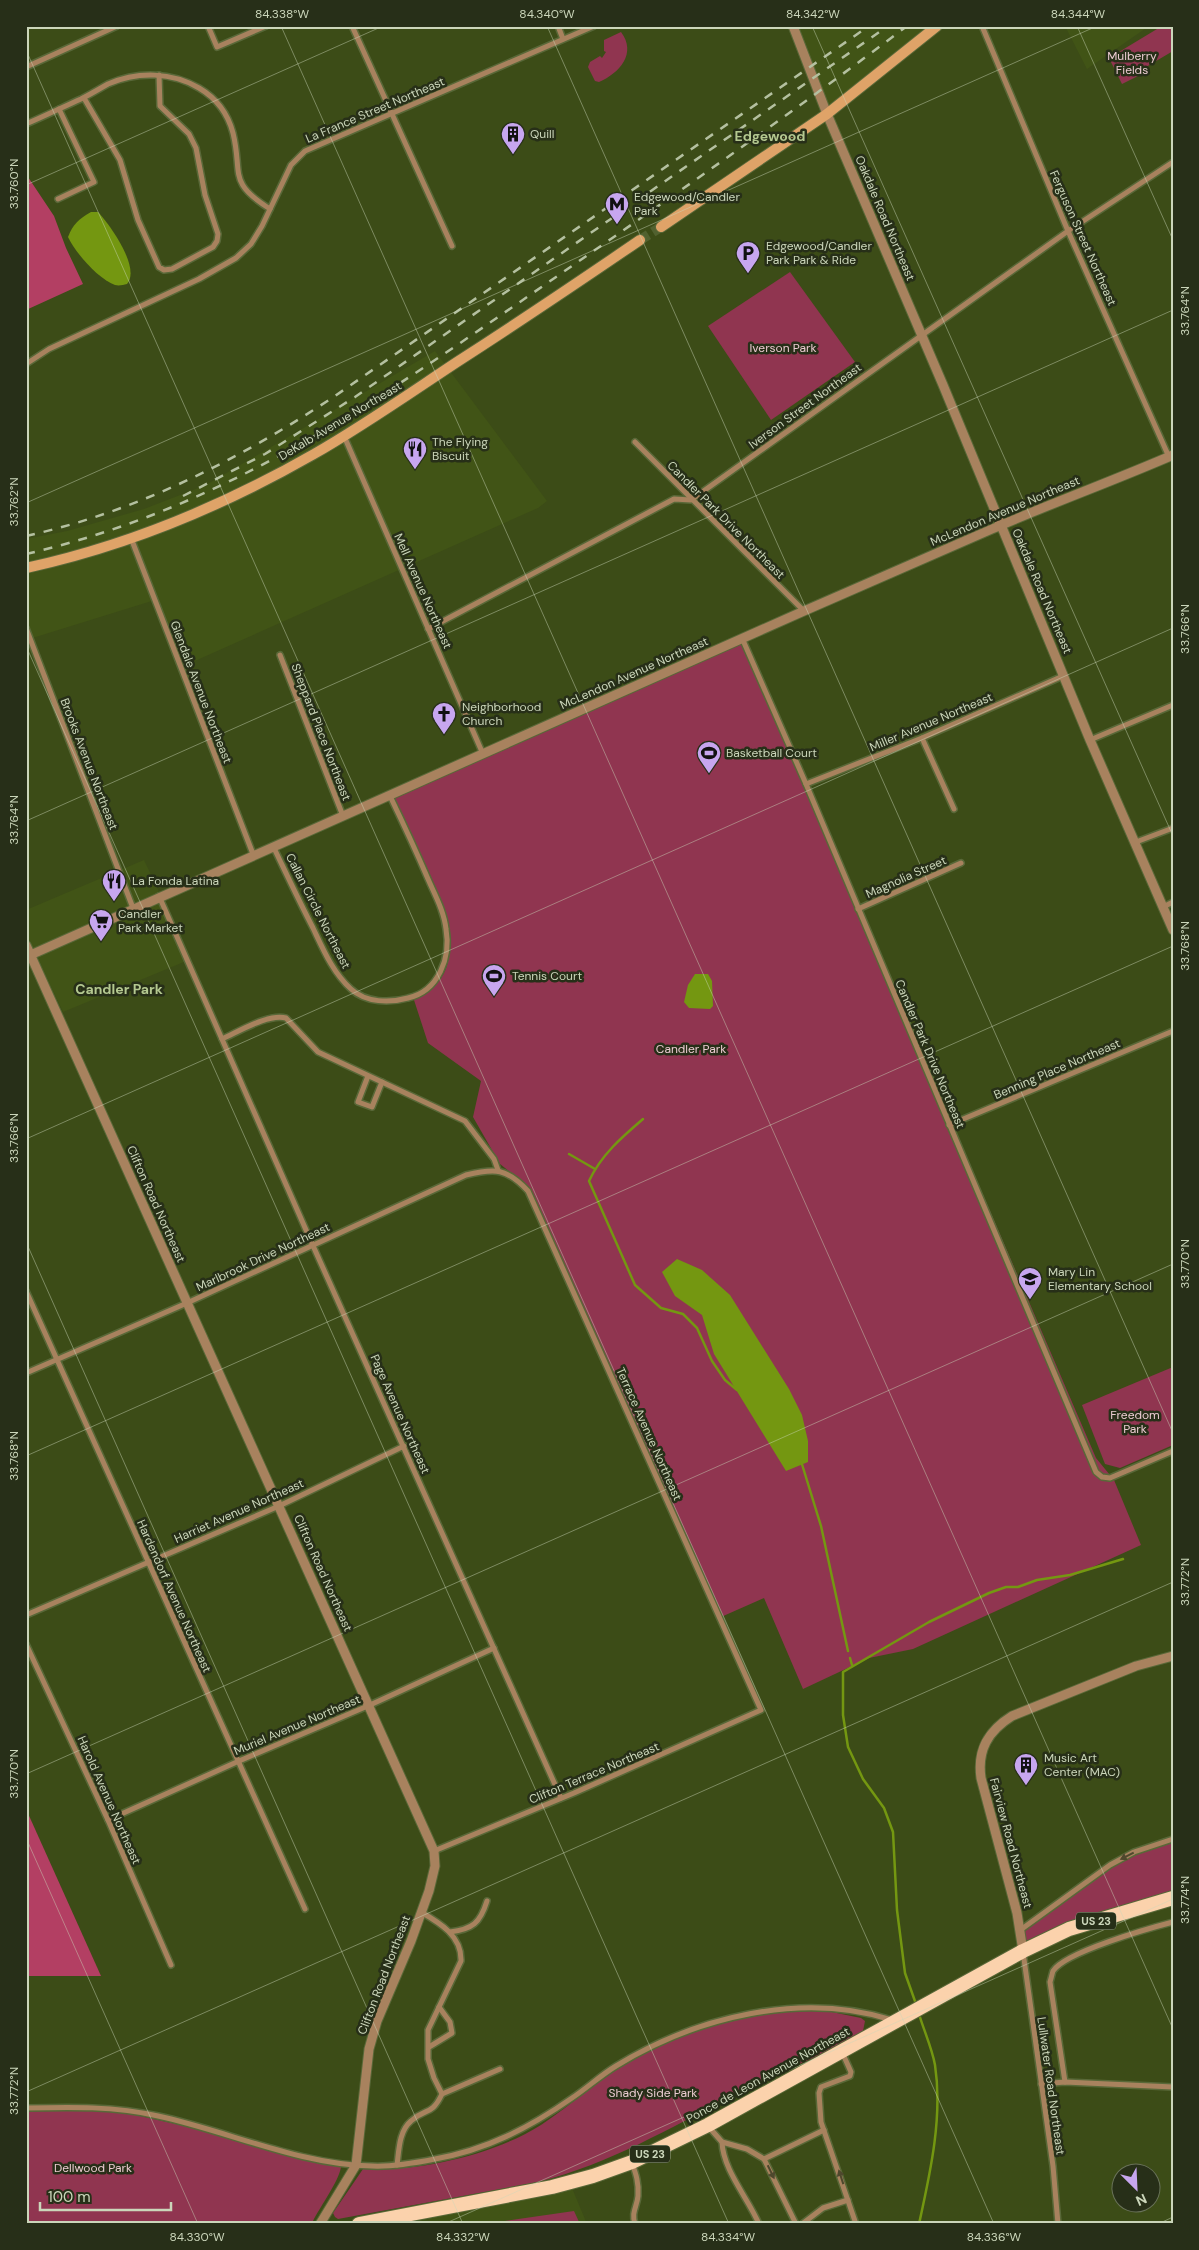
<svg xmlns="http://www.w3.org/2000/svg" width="1199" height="2250" font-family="'DM Sans',sans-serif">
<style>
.built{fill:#415416}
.green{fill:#903550}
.forest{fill:#b33f63}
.water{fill:#749711}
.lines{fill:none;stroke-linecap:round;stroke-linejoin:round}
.stream{stroke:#749711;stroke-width:2.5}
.secondary-tunnel{stroke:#51612f;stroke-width:10;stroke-dasharray:10 5;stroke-linecap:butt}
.minor-casing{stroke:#596838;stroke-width:8}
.tertiary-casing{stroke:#596838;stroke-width:11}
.secondary-casing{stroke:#596838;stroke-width:12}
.trunk-casing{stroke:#596838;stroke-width:16}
.minor{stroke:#a8825e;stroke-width:5}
.tertiary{stroke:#a8825e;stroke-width:9}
.secondary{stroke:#dfa368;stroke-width:10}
.trunk{stroke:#fbd2ac;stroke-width:14}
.rail{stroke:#b4c0a0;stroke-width:2.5;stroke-dasharray:9 9;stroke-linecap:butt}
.oneway{fill:#4e482d}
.ticks{fill:none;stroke:#cbd6ba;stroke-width:1;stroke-opacity:0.45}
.labels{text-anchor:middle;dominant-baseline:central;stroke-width:5;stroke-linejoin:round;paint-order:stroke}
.shield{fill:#272f18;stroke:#9aa489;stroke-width:1}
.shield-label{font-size:11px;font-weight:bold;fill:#cbd6ba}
.park-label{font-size:12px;fill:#ebcbd1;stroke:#272f18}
.street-label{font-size:12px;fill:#cbd6ba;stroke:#272f18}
.poi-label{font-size:12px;fill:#cbd6ba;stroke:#272f18;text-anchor:start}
.neighbourhood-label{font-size:14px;font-weight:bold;fill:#b4c890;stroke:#272f18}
.neatline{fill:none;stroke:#cbd6ba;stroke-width:2}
.ticks-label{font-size:12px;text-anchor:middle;fill:#cbd6ba}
</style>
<rect width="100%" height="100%" fill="#3c4c17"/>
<g class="built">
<polygon points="790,26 938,26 828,116"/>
<polygon points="1065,26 1149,26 1087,69"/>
<polygon points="435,351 547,501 538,508 179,668 155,600 26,640 26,539 67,531 144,509 206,485"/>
<polygon points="144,860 191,959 63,1012 26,935 26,910"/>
<polygon points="572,2188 587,2224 362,2224"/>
</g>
<g class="green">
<polygon points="1162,26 1173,26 1173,51 1146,67 1148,71 1122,84 1109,58"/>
<path d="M621,32C637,53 620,73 599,82L595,81L588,67L590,62L600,56L602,58L606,52L604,51V40Z"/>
<polygon points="790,272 855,362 771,420 708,326"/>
<path d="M745,640L1096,1458L1114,1480L1141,1545L913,1649L869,1658L803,1689L764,1598L721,1617L530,1188L500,1164L473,1117L481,1081L428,1043L414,1000C422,994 434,986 441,978C471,935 412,839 392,798L448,769Z"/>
<polygon points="1173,1367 1173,1445 1120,1468 1105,1464 1082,1405"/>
<polygon points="1173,1838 1173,1892 1025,1947 1022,1934 1030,1925 1121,1857"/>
<path d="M822,2010L861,2018L865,2021L862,2036C819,2055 776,2074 735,2095C667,2129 612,2163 538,2182L338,2219L335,2217L333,2213L363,2169C418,2172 494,2155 541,2125C573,2104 602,2076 637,2057C675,2036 726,2018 769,2013C787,2011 804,2011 822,2010Z"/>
<path d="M99,2110L122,2112L194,2128L341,2167C339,2181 320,2207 313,2221L315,2222L306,2224L26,2223V2111Z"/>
<polygon points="574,2211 580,2224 484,2224"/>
</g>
<g class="forest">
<polygon points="26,174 54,216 66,248 83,284 26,310"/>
<polygon points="26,1809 101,1976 26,1976"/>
</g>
<g class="water">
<path d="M91,212H98C110,225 141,268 127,284C123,285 119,286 115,285C98,279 75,252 68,237C73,224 79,219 91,212Z"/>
<polygon points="695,974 708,974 712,981 713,1006 710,1009 689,1008 684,1002 688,985"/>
<polygon points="677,1259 702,1270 730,1295 789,1389 802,1415 808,1441 808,1462 786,1471 714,1354 702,1315 675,1296 662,1272"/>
</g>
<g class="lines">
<g class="stream">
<path d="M643,1119C622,1137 601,1155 589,1181L635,1285L661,1308L683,1314L697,1328L712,1361L725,1380L737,1390"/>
<polyline points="569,1154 595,1169"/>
<polyline points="801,1461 821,1526 848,1651"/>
<polyline points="850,1658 852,1665"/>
<polyline points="916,2004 905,1973 897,1910 893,1832 884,1808 863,1779 848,1747 843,1715 843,1672 929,1622 989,1593 1006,1587 1018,1587 1037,1580 1070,1575 1123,1559"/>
<path d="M919,2014C924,2031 932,2048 935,2065C943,2117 930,2174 919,2224"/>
</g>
<polyline class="secondary-tunnel" points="640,240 661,227"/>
<g class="minor-casing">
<g id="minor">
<polyline points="208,26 217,47 266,26"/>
<polyline points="352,26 452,246"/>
<polyline points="558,26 563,39"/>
<polyline points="982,26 1068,231 1169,457"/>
<polyline points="26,67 117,26"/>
<polyline points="84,98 120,160 138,220 159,267 164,270 172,269 213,247 217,241 218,234 205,195 196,148 189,134 160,106 159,75"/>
<path d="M26,124C45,116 63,107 81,99C91,94 99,89 108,84C138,71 172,72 199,88C216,98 228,114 233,133C243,174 227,182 270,209"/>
<polyline points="58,199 94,182 59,109"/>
<polyline points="26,364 49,349 199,279 236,258 251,244 262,226 291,165 305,151 594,26"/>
<polyline points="344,436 483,754"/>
<polyline points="635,442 804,611"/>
<polyline points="131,538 253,854"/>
<polyline points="26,628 133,908"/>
<polyline points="428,629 674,499 691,500 1068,231 1173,162"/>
<polyline points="742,638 806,784 1096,1472 1102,1477 1110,1478 1173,1451"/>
<polyline points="280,655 343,816"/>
<polyline points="922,738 954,809"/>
<polyline points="1090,740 1173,705"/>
<polyline points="806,784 922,738 1063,676"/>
<polyline points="1136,842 1173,828"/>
<path d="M273,846C286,873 299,901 313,928C323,949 333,973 351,989C366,1003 390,1003 408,998C439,991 451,957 446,929C444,911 435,895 428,879C416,851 403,823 390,796"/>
<polyline points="159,896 310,1239 561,1798"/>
<polyline points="1163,907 1173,902"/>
<polyline points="858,909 961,863"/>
<path d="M222,1039C238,1032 269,1013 286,1018L318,1052L465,1121L494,1159L498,1170"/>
<polyline points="368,1076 358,1102 372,1107 382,1082"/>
<polyline points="949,1125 1173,1031"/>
<polyline points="26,1291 305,1909"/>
<path d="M26,1373L187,1303L466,1175C495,1168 507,1168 528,1191L761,1710L574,1793L434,1851"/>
<polyline points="26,1615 279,1506 404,1446"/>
<polyline points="26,1644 108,1820 171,1965"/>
<polyline points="108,1820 239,1761 370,1705 494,1648"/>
<polyline points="1019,1931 1110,1865 1134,1852 1173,1839"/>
<path d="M450,1932C473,1929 480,1923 487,1901"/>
<polyline points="1023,1952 1053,2166 1058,2224"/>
<polyline points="429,2047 452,2033 450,2022 439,2007"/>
<polyline points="842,2052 851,2072 850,2076 821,2087 819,2093 821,2122 856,2224"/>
<path d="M1065,2082L1050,1982C1051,1979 1052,1974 1053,1971C1065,1952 1150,1928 1173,1922"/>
<polyline points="1041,2084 1065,2082 1173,2087"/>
<polyline points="442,2094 500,2069"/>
<path d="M26,2108C70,2107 115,2106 158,2116C228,2131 300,2165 372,2166C393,2167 415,2163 435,2159C486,2150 529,2128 572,2098C587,2088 601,2075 616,2066C696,2017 801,1991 892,2020"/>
<polyline points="708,2126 722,2142 747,2149 764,2159 796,2224"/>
<path d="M722,2142C723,2170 748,2198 759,2224"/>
<polyline points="764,2159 824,2130"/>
<path d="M632,2163C636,2174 639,2183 638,2196C637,2207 631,2212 635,2224"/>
<path d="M397,2165C399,2150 399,2131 411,2121C426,2107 431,2117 442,2094L434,2078L428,2059V2030L461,1961C462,1936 440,1923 421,1912"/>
<polyline points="802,2224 823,2208 848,2200"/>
</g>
</g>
<g class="tertiary-casing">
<g id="tertiary">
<polyline points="793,26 827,114 943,385 1090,740 1173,930"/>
<polyline points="26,945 434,1851 435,1866 429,1891 411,1941 377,2021 369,2049 356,2165 320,2224"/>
<path d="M26,957C348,813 669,669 992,529C1052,503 1113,481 1173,455"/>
<path d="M1023,1951L1017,1913L981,1778C977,1750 988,1731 1012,1716L1136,1666L1173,1656"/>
</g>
</g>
<g class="secondary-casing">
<g id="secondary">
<polyline points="661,227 827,114 937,26"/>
<path d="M26,568C127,546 225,505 314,454C363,426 410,393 457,362C519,322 580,281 640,240"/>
</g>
</g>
<g class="trunk-casing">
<polyline id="trunk" points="359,2224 552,2187 593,2176 632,2162 708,2125 1023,1951 1069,1929 1173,1898"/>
</g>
<use href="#minor" class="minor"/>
<use href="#tertiary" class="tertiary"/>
<use href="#secondary" class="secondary"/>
<use href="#trunk" class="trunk"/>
<g class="rail">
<polyline points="183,496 265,454 355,397 888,26"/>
<path d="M26,536C139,511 240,459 335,396L869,26"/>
<path d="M26,554C226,508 378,400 543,286C666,201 788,116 907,26"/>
</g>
</g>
<defs><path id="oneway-solid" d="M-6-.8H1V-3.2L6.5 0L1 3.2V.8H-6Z" transform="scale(1.25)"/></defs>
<g class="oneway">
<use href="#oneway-solid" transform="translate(1127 1856) rotate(153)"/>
<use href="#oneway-solid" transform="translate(771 2172) rotate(64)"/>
<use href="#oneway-solid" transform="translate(841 2177) rotate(-108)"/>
</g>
<path class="ticks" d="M281,26L1173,2029M547,26L1173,1433M812,26L1173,836M1077,26L1173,240M26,50L994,2224M26,185L383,26M26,503L1097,26M26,646L729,2224M26,821L1173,310M26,1139L1173,628M26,1242L463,2224M26,1456L1173,946M26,1774L1173,1264M26,1838L198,2224M26,2092L1173,1582M444,2224L1173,1899M1158,2224L1173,2217"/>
<defs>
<g id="building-pin" transform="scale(1.25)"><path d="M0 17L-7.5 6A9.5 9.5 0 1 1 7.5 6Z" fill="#c7a6ef" stroke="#272f18"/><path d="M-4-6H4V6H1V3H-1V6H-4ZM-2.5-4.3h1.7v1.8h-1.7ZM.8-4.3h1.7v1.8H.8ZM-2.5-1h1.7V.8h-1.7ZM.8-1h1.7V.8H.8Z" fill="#111"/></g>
<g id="metro-pin" transform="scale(1.25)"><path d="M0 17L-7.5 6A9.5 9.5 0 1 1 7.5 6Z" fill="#c7a6ef" stroke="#272f18"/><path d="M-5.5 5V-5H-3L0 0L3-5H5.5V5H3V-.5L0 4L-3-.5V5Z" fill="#111"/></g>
<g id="parking-pin" transform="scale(1.25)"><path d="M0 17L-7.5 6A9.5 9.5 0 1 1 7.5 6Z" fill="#c7a6ef" stroke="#272f18"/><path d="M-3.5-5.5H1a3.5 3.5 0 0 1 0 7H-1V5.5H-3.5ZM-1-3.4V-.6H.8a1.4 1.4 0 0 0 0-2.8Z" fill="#111"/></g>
<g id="restaurant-pin" transform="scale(1.25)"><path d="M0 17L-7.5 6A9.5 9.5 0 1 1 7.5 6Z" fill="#c7a6ef" stroke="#272f18"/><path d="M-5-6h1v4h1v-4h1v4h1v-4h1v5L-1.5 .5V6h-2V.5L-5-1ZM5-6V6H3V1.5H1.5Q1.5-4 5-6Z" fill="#111"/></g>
<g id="church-pin" transform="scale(1.25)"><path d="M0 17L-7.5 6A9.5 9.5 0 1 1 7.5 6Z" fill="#c7a6ef" stroke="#272f18"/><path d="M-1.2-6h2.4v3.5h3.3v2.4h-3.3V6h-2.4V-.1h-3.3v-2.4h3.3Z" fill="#111"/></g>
<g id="stadium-pin" transform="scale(1.25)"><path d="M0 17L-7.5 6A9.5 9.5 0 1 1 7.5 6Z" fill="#c7a6ef" stroke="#272f18"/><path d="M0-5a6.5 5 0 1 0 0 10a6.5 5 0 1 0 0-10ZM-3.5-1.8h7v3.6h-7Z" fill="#111"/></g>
<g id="supermarket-pin" transform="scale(1.25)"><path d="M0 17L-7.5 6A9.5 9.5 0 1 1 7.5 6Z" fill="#c7a6ef" stroke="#272f18"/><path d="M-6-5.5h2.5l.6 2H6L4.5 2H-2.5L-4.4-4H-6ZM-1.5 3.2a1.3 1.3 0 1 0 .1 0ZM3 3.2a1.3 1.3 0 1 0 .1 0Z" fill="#111"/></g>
<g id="school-pin" transform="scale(1.25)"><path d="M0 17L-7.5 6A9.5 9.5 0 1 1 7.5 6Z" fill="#c7a6ef" stroke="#272f18"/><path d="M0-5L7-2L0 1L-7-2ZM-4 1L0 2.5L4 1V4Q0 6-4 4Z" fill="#111"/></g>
</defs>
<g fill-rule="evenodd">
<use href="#building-pin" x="513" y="134"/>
<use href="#metro-pin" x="617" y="204"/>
<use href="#parking-pin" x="748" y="253"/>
<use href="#restaurant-pin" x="415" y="449"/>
<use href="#church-pin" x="444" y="714"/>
<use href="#stadium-pin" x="709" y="753"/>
<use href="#restaurant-pin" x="114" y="881"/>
<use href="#supermarket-pin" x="101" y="921"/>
<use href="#stadium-pin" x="494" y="976"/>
<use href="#school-pin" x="1030" y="1279"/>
<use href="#building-pin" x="1026" y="1765"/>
</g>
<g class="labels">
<g class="shield">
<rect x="1076" y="1912.5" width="40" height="17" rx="4"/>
<rect x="630" y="2145.5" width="40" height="17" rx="4"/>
</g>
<g class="shield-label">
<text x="1096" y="1921">US 23</text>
<text x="650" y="2154">US 23</text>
</g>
<g class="park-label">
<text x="1132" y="56">Mulberry<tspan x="1132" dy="14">Fields</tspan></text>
<text x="783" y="348">Iverson Park</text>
<text x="691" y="1049">Candler Park</text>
<text x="1135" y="1415">Freedom<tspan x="1135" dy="14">Park</tspan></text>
<text x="653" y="2093">Shady Side Park</text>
<text x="93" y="2168">Dellwood Park</text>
</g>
<g class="street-label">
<text transform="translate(375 110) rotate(-23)">La France Street Northeast</text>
<text transform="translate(885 218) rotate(67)">Oakdale Road Northeast</text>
<text transform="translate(1083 238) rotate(66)">Ferguson Street Northeast</text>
<text transform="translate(805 406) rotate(-36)">Iverson Street Northeast</text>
<text transform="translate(340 421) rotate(-31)">DeKalb Avenue Northeast</text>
<text transform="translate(1005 511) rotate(-23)">McLendon Avenue Northeast</text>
<text transform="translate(726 520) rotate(45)">Candler Park Drive Northeast</text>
<text transform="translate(423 591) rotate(66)">Mell Avenue Northeast</text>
<text transform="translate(1042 591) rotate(67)">Oakdale Road Northeast</text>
<text transform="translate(634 673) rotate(-24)">McLendon Avenue Northeast</text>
<text transform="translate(201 692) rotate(69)">Glendale Avenue Northeast</text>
<text transform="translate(931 722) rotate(-23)">Miller Avenue Northeast</text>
<text transform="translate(321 732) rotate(69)">Sheppard Place Northeast</text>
<text transform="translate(89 764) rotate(69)">Brooks Avenue Northeast</text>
<text transform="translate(906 877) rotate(-24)">Magnolia Street</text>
<text transform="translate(318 911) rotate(63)">Callan Circle Northeast</text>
<text transform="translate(930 1054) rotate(67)">Candler Park Drive Northeast</text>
<text transform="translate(1057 1069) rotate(-23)">Benning Place Northeast</text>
<text transform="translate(156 1204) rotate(66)">Clifton Road Northeast</text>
<text transform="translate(263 1257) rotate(-25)">Marlbrook Drive Northeast</text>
<text transform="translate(400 1414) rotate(66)">Page Avenue Northeast</text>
<text transform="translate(649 1434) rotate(66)">Terrace Avenue Northeast</text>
<text transform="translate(239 1511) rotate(-24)">Harriet Avenue Northeast</text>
<text transform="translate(323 1573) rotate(66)">Clifton Road Northeast</text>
<text transform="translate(174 1596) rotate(66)">Hardendorf Avenue Northeast</text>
<text transform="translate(297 1725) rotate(-23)">Muriel Avenue Northeast</text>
<text transform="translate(594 1773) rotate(-23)">Clifton Terrace Northeast</text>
<text transform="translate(109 1800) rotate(66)">Harold Avenue Northeast</text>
<text transform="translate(1011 1843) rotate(75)">Fairview Road Northeast</text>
<text transform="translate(384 1975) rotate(-69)">Clifton Road Northeast</text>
<text transform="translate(768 2075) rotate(-29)">Ponce de Leon Avenue Northeast</text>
<text transform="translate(1051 2086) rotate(82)">Lullwater Road Northeast</text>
</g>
<g class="poi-label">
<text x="530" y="134">Quill</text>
<text x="634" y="197">Edgewood/Candler<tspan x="634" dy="14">Park</tspan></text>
<text x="766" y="246">Edgewood/Candler<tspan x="766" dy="14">Park Park &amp; Ride</tspan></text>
<text x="432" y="442">The Flying<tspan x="432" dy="14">Biscuit</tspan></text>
<text x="462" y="707">Neighborhood<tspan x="462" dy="14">Church</tspan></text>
<text x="726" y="753">Basketball Court</text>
<text x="132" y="881">La Fonda Latina</text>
<text x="118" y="914">Candler<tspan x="118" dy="14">Park Market</tspan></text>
<text x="512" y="976">Tennis Court</text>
<text x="1048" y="1272">Mary Lin<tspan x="1048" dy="14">Elementary School</tspan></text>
<text x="1044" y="1758">Music Art<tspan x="1044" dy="14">Center (MAC)</tspan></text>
</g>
<g class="neighbourhood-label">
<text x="770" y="136">Edgewood</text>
<text x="119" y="989">Candler Park</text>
</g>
</g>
<rect width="1199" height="2250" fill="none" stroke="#272f18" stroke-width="55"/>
<g transform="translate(1136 2188) rotate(156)"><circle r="24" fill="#272f18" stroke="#697259"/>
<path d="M0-4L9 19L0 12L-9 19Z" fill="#c7a6ef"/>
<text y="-8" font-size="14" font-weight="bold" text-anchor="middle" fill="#cbd6ba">N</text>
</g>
<path d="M40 2202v8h131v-8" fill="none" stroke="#cbd6ba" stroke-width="2.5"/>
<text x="48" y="2202" font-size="15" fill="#cbd6ba" stroke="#272f18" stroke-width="4" paint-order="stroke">100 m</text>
<rect x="28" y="28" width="1144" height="2194" class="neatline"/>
<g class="ticks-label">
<text x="282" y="18">84.338°W</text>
<text x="547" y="18">84.340°W</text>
<text x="813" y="18">84.342°W</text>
<text x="1078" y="18">84.344°W</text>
<text transform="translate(14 184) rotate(-90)" y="4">33.760°N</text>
<text transform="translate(1185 311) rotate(-90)" y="4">33.764°N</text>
<text transform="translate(14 502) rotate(-90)" y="4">33.762°N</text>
<text transform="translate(1185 629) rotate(-90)" y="4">33.766°N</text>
<text transform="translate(14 820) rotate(-90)" y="4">33.764°N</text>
<text transform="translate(1185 946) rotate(-90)" y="4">33.768°N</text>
<text transform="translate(14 1138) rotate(-90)" y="4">33.766°N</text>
<text transform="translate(1185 1264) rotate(-90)" y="4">33.770°N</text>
<text transform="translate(14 1456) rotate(-90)" y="4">33.768°N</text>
<text transform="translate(1185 1582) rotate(-90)" y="4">33.772°N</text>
<text transform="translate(14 1774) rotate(-90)" y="4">33.770°N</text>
<text transform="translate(1185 1900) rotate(-90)" y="4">33.774°N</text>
<text transform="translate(14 2091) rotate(-90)" y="4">33.772°N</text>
<text x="197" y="2241">84.330°W</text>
<text x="463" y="2241">84.332°W</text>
<text x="728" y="2241">84.334°W</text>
<text x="994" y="2241">84.336°W</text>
</g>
</svg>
